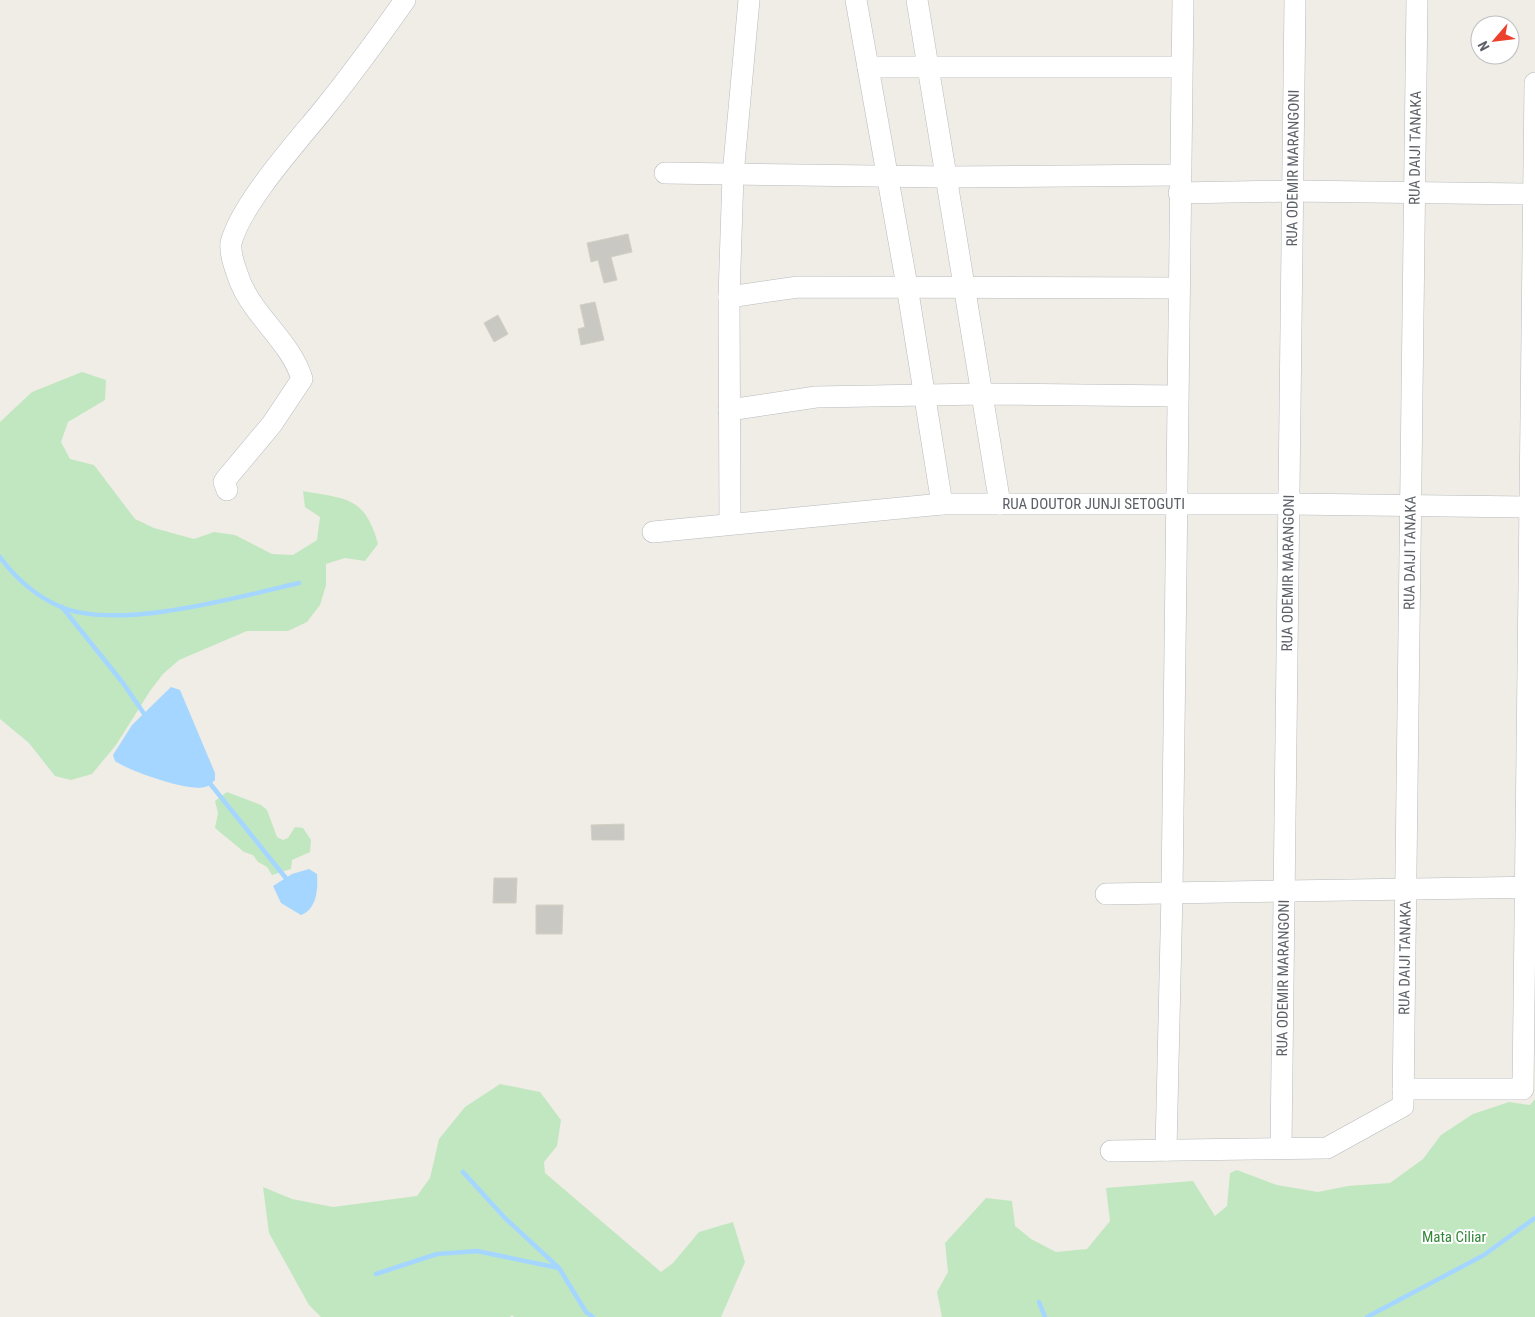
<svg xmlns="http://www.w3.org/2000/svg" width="1535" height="1317" font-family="'Roboto Condensed',sans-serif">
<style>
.green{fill:#c1e7c1}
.water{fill:#a5d6ff}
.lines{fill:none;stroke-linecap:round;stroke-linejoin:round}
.stream{stroke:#a5d6ff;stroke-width:4.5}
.building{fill:#cac8c2;stroke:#d4cfc3}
.minor-casing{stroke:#b7babf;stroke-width:22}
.minor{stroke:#fff;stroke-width:21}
.labels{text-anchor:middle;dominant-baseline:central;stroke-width:4;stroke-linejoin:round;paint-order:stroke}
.street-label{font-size:15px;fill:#5c6066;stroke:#fff}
.park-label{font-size:15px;fill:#338639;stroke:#fff}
</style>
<rect width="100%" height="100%" fill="#efede5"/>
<g class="green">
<path d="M82,372L106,380L105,400L68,422L61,442L70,459L94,465L135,519L154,528L194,539L214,532L235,535L272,554L293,555L317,540L320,517L305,507L303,491C346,499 365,496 378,544L365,561L345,558L326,564V585L320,605L307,622L288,631H247L179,660L163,674L150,691L116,745L92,774L71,780L55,776L29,743L0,719V422L32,392Z"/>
<polygon points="227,792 261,805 267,810 277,837 283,840 288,838 295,827 303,828 311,840 310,852 292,860 291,869 272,875 267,867 258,862 253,855 244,852 215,828 218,813 215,801"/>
<polygon points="500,1084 540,1092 561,1120 557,1146 544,1162 545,1173 661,1272 673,1263 699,1232 733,1222 745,1262 721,1317 514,1317 512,1315 510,1317 321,1317 309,1305 269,1233 263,1187 292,1199 333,1207 417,1196 430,1178 439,1139 465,1107"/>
<polygon points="1535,1099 1535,1317 942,1317 937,1292 948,1272 945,1243 986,1198 1012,1201 1015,1226 1031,1239 1056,1252 1087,1249 1110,1221 1106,1188 1193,1181 1215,1216 1227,1206 1230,1173 1237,1170 1277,1185 1318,1192 1348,1186 1390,1183 1423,1159 1441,1135 1473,1114 1509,1102 1530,1105"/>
</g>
<g class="water">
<path d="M171,687L180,690L215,773V780C212,783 209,786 205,787C189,792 129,771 115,761L113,755L132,725Z"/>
<path d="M309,869L317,874C318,889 317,909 301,915L281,903L273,886L292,874Z"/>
</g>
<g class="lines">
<g class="stream">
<path d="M0,557C15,578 37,597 61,607C118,631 239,597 299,583"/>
<polyline points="62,607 123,683 147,718"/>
<polyline points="208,781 289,882"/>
<polyline points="463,1172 504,1217 559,1268 586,1312 593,1317"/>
<polyline points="376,1274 437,1254 477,1251 559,1268"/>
<polyline points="1039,1302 1045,1317"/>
<polyline points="1367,1317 1484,1255 1535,1218"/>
</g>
</g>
<g class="building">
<polygon points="628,234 632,252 611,257 617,280 604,283 598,260 591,262 587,243"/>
<polygon points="595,302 604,340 581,345 578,329 585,327 580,305"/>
<polygon points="498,315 508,334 494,342 484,323"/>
<polygon points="624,824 624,840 592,840 591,825"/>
<polygon points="494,878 517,878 516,903 493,903"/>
<polygon points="536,905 563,905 562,934 536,934"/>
</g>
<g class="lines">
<g class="minor-casing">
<g id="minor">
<polyline points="856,0 907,286 942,504"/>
<polyline points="917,0 1000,504"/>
<polyline points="868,67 1181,67"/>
<polyline points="665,173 946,177 1179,175"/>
<polyline points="1179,193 1293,191 1535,194"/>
<polyline points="729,297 798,287 1178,288"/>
<polyline points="729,410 816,397 982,394 1177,396"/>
<path d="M227,490L224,482L226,479L272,424L302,379C290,339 249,314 237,273C234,265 230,251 231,243C241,204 297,142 323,110C352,74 379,37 405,0"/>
<polyline points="730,523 729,297 733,175 749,0"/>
<path id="s1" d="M653,532L942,504H1289L1535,507"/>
<polyline points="1106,894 1535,887"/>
<polyline points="1403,1089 1523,1089 1535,83"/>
<path id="s2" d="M1281,1147L1295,0"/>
<polyline points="1166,1150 1172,892 1183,0"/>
<path id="s3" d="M1111,1151L1327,1148L1403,1106L1417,0"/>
</g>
</g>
<use href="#minor" class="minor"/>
</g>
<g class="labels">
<g class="street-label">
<text stroke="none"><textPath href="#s3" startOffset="1261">RUA DAIJI TANAKA</textPath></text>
<text stroke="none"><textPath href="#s2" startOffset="979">RUA ODEMIR MARANGONI</textPath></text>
<text stroke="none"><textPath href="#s1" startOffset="442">RUA DOUTOR JUNJI SETOGUTI</textPath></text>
<text stroke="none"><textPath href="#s3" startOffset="856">RUA DAIJI TANAKA</textPath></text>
<text stroke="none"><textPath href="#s2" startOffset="574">RUA ODEMIR MARANGONI</textPath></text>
<text stroke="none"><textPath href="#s3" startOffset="451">RUA DAIJI TANAKA</textPath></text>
<text stroke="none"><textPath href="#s2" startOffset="169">RUA ODEMIR MARANGONI</textPath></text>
</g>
<g class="park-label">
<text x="1454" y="1237">Mata Ciliar</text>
</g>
</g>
<g transform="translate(1495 40) rotate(242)"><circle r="24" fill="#ffffff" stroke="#bebfc2"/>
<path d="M0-4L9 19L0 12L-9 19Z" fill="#ed402d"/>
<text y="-8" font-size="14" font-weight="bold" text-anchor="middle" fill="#5c6066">N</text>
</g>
</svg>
